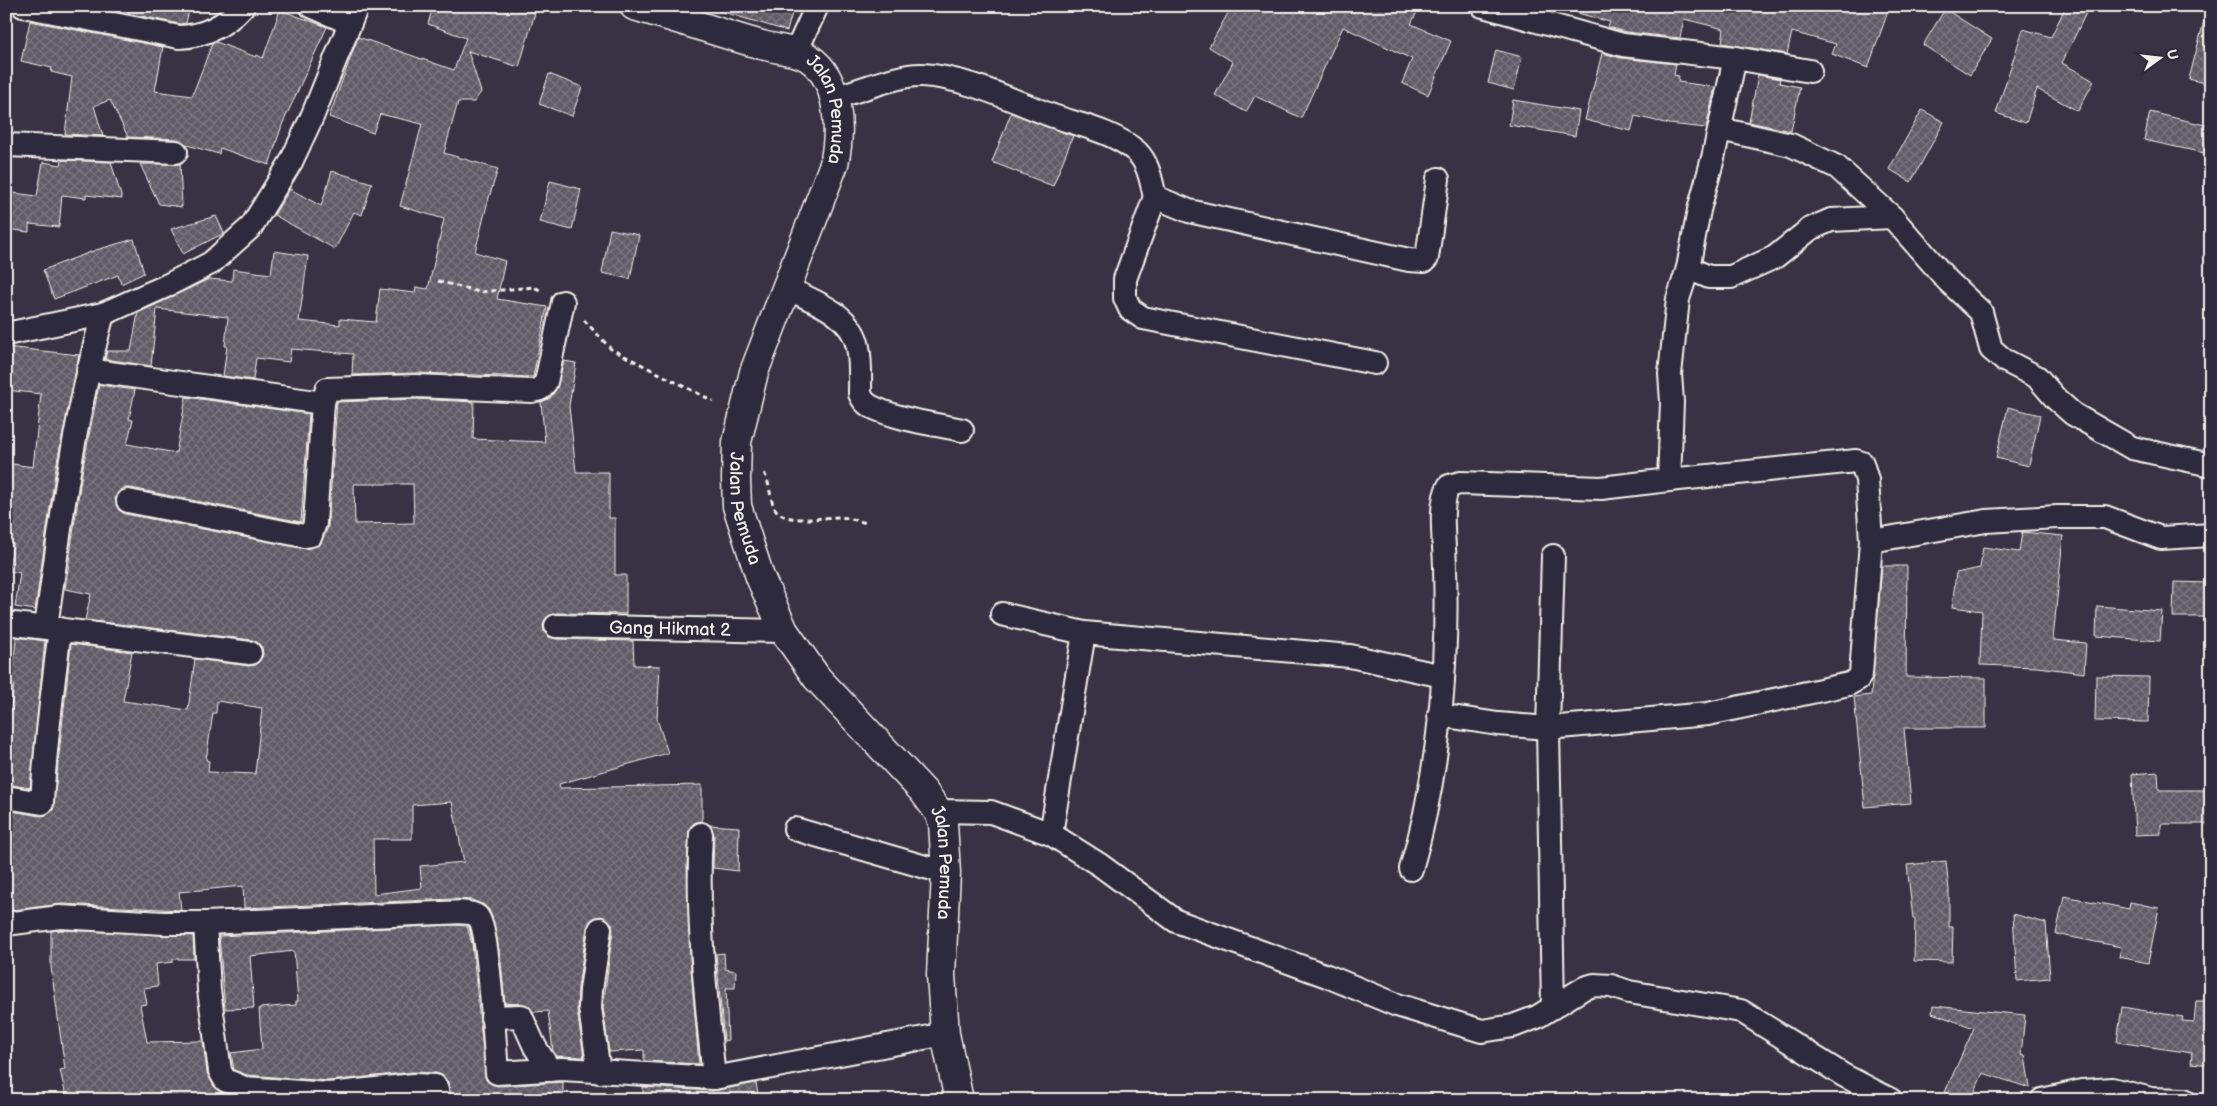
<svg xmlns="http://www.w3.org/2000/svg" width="2217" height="1106" font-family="'Balsamiq Sans',sans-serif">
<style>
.building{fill:url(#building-cross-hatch);stroke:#f4f1e8;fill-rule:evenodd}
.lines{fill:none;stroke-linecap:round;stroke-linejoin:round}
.street-casing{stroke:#f4f1e8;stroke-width:26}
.secondary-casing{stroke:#f4f1e8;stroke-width:31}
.path{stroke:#f4f1e8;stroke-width:3;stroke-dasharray:5 4;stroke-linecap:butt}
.street{stroke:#2f2a3d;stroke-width:22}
.secondary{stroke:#2f2a3d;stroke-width:28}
.labels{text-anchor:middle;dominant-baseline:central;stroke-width:4;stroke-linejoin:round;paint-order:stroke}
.street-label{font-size:18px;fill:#f4f1e8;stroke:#2f2a3d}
</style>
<defs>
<pattern id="building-cross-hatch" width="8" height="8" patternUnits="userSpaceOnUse" patternTransform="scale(1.25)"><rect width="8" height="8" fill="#5f5c67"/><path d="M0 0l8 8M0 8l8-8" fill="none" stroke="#77747d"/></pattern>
</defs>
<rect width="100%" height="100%" fill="#373244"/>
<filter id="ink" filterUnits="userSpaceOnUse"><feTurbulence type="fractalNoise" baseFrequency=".02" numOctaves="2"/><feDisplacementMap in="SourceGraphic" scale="10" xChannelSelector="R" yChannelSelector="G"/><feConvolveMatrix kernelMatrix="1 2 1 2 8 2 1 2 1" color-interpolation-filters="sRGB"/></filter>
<g filter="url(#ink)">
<g class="building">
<polygon points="92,6 190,6 186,23 180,24"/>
<polygon points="433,6 514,6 535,13 519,67 468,51 481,92 474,102 458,102 444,153 498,169 488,201 475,252 505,261 497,299 547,307 533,377 417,373 352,375 353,354 291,349 289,362 256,358 253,380 223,376 227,346 225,346 228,317 157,309 151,366 105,359 107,351 131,351 138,313 209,279 232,281 233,269 271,274 274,251 308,256 299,321 340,325 340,319 376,322 380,289 415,293 416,287 428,289 444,219 400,206 422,124 380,114 373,133 329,117 358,37 454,70 466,38 428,24"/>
<polygon points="721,6 794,6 787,31 720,11"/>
<polygon points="1232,6 1420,6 1411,24 1451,41 1428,95 1402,83 1412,59 1343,27 1301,118 1255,96 1246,112 1215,95 1233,62 1209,47"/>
<polygon points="1575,6 1890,6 1868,68 1832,54 1836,44 1792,32 1787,54 1722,43 1724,29 1684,19 1680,38 1626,32 1608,27 1610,22 1574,12"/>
<polygon points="2066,6 2071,6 2086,13 2062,63 2094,81 2078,111 2037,89 2026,123 1996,113 2023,29 2051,37"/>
<polygon points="1945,9 1992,39 1970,75 1923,45"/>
<polygon points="280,10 327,27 282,125 269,165 220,148 219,154 187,145 177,139 128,137 110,100 94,106 103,136 65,134 72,77 51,72 52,68 21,61 30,21 163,47 155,91 192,96 212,44 216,42 256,57 257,55 263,58"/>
<polygon points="2204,21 2211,22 2211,85 2189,79"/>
<polygon points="1496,50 1522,57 1514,90 1488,83"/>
<polygon points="1602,53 1621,58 1676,64 1674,75 1679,76 1678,82 1715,87 1706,128 1669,124 1635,116 1631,131 1585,120"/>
<polygon points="549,74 582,87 572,116 539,104"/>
<polygon points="1758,75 1780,79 1779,83 1800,87 1791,131 1749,122"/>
<polygon points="1513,100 1579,111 1575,136 1509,125"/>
<polygon points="1922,110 1944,122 1911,182 1889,169"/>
<polygon points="2150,112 2209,126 2204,153 2144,140"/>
<polygon points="1011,113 1073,136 1053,186 992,162"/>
<polygon points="62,160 111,162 122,199 86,195 86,198 62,195 59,227 29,224 29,232 6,229 6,192 37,196 43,162 61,165"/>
<polygon points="140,164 180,164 182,207 159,204"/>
<polygon points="332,171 372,183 362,215 354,212 335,249 274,215 290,189 321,206"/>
<polygon points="550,181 581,189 572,230 540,222"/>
<polygon points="216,216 224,233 183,254 171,229"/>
<polygon points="610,229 639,235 630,279 602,273"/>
<polygon points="134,239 144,273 121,284 118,275 54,299 43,270 96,250"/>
<polygon points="6,347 79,355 56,467 35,610 15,607 20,573 9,571 13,544 6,543 6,463 33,467 41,394 6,390"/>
<path d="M564,361L576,363L569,406L576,472H609V518H615V575H626V614L556,613L545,619L543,625L544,632L549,637L556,639L633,641L634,665L660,666L657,719L668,753L559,784L560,788L702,785V821L695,822L690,827L687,864L690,957L699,1064L644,1061V1050L609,1052L603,1007L613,930L612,924L602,916L595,917L587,927L578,988L577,1010L584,1057L557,1056L553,1051L548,1011L534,1012L527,1005L505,1003L501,962L494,922L489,910L484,905L472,900L453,899L244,908L243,886L179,892L181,910L61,904L6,911L9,844H6V810L40,816L47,815L53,810L71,644L132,652L123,701L188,710L195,659L249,666L256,665L263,655L262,647L257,642L252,640L85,620L91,594L65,589L82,472L99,385L135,390L129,419L133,420L127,444L176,453L186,397L309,414L301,522L131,488H124L118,492L115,499L119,510L125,514L306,549L320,545L328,527L337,402L416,399L474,402L473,439L545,442L541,402L550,398L556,390ZM354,484H413L414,523L355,524ZM217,701L262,708L255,774L208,772L209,761L206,760L213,713H216ZM452,802L464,862L420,866L422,888L374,894L373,839H412V805Z"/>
<polygon points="2008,407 2040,415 2029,466 1996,458"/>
<polygon points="2022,532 2063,536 2053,640 2086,643 2084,673 2037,667 1980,665 1982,611 1952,607 1956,573 1980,568 1983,547 2019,552"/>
<polygon points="1882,566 1907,566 1906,677 1986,678 1986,728 1904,728 1911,803 1865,807 1854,697 1871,695"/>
<polygon points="2174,582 2211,583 2211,617 2173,617"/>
<polygon points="2097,606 2162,611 2160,641 2096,636"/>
<polygon points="16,637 45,641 30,788 6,784 6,742 14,685 12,685"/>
<polygon points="2096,676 2149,677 2148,722 2095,721"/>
<polygon points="2158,772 2159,790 2211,790 2211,824 2161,824 2161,834 2135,835 2132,774"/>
<polygon points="710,825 739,827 738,871 713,868 714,835"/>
<polygon points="1946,861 1949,890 1949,927 1953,927 1952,962 1914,961 1915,919 1913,919 1907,865"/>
<polygon points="2064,896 2129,909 2130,902 2159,908 2148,963 2119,957 2121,947 2056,934"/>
<polygon points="2013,914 2046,923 2050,978 2017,981"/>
<polygon points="454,925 467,926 472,944 486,1080 491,1084 498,1086 563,1082 563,1100 451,1100 448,1082 442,1075 436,1073 413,1072 329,1081 247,1075 234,1070 231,1053 262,1049 259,1008 296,1005 296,1001 298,1001 294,951 250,956 254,1008 225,1009 219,936"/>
<polygon points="60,930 193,936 194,959 173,959 173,962 156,964 158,986 144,988 147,1004 140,1005 147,1042 203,1041 207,1073 214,1086 220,1092 238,1100 67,1100 60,1070 65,1069 51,967 51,931"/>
<polygon points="724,953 725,969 736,971 735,988 726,988 728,1040 724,1041 716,954"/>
<polygon points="2196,1001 2211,1001 2211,1065 2191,1063 2192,1053 2117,1042 2122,1007 2183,1017 2182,1021 2194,1022"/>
<polygon points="1933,1006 2025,1015 2021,1055 2025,1056 2030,1088 1983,1073 1971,1100 1962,1100 1945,1092 1974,1028 1932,1013"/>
<polygon points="756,1083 759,1100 643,1100 643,1087 713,1091"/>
</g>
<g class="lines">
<g class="street-casing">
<g id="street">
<path d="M23,6L179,37C204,36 226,25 243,6"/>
<polyline points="311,6 350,23"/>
<polyline points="1483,6 1623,45 1735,58 1810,71"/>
<polyline points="795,54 817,6"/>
<path d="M834,98C858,91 899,74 922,75C965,77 1013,101 1053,116C1080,125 1115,132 1137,152C1149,164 1151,181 1155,197L1189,211L1409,260L1424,261L1427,258L1438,179"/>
<polyline points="1720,129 1791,145 1837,167 1892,217 1948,281 1981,312 1991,349 2004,360 2037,377 2056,399 2073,414 2132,448 2211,465"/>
<polyline points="6,145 176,152"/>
<polyline points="1155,197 1125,279 1125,298 1130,309 1143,318 1375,363"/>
<polyline points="1688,268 1709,277 1731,277 1775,257 1810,229 1831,220 1892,217"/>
<path d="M786,288C814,301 852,314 858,347C861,362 860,379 860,394C862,399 865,403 870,406C895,419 934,424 962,430"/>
<polyline points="6,334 103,314 164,287 211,263 251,227 291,162 312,117 357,6"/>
<polyline points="88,370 323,403"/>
<polyline points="128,501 304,536 311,535 315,523 323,403 327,389 416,386 532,391 540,389 546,382 563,302"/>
<polyline points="1871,541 1986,521 2057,517 2105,517 2161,538 2211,535"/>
<polyline points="1553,556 1548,728 1553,1007"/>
<polyline points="1002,614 1084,633 1350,656 1443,676"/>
<polyline points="6,623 250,653"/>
<path id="s1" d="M556,626L784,631"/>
<path d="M46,627C61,520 74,419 103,314"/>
<polyline points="1439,715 1498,724 1548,728 1708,714 1849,684 1858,679 1861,674 1871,541 1867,480 1862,463 1856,461 1669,480"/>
<path d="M6,797L42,803C45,745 53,687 60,629"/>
<polyline points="938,811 991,812 1051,834 1100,865 1176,921 1327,976 1397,1005 1482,1031 1513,1026 1537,1017 1584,988 1594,985 1611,986 1629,992 1741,1011 1843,1075 1891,1100"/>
<polyline points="795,829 946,873"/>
<path d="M701,834C696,915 706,997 714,1078"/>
<polyline points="1051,834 1084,633"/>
<path d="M1411,869C1439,775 1448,667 1445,568C1445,547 1438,503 1449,486L1460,483L1601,488L1669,480L1672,402L1670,374L1678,299L1688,268L1699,210L1713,158L1735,58"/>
<path d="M205,923L439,913C449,913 469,910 477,916C489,926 495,1050 497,1073L562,1069L714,1078L945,1034"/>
<polyline points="6,924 60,917 164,923 205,923 209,990 220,1071 225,1080 244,1088 329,1094 414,1085 435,1086 437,1089 438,1100"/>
<polyline points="492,1017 521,1016 535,1047 550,1070"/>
<polyline points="599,1072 590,1008 591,990 600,929"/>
<polyline points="2042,1100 2082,1091 2112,1089 2151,1099 2184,1100"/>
</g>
</g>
<g class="secondary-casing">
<g id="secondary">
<path id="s2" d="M634,6C677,18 719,33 762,45C775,49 799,51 809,58C841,80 841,132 834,164L754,372L737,442L736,479L737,506L760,577L784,631L817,678L923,791L938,811L943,823L946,873L941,975L945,1034L959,1100"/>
</g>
</g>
<g class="path">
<polyline points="438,281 479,292 534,287 542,291"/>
<polyline points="584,320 611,349 713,401"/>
<path d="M764,473C771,484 769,500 776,510C787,525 824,517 840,517C849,518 858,521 867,523"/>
</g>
<use href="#street" class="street"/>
<use href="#secondary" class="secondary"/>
</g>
</g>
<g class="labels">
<g class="street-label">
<text stroke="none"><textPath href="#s2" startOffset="240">Jalan Pemuda</textPath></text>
<text stroke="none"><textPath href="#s2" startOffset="660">Jalan Pemuda</textPath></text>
<text stroke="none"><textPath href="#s1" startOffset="114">Gang Hikmat 2</textPath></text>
<text stroke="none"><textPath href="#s2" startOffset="1080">Jalan Pemuda</textPath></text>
</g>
</g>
<rect width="2217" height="1106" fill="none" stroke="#2f2a3d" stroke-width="25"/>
<rect x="12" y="12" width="2192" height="1081" fill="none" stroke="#f4f1e8" stroke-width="2" filter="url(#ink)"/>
<g transform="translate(2160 58) rotate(75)" stroke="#2f2a3d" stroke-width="4" paint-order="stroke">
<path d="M0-4L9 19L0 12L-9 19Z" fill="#f4f1e8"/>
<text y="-8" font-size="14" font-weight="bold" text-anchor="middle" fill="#f4f1e8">U</text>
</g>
</svg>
